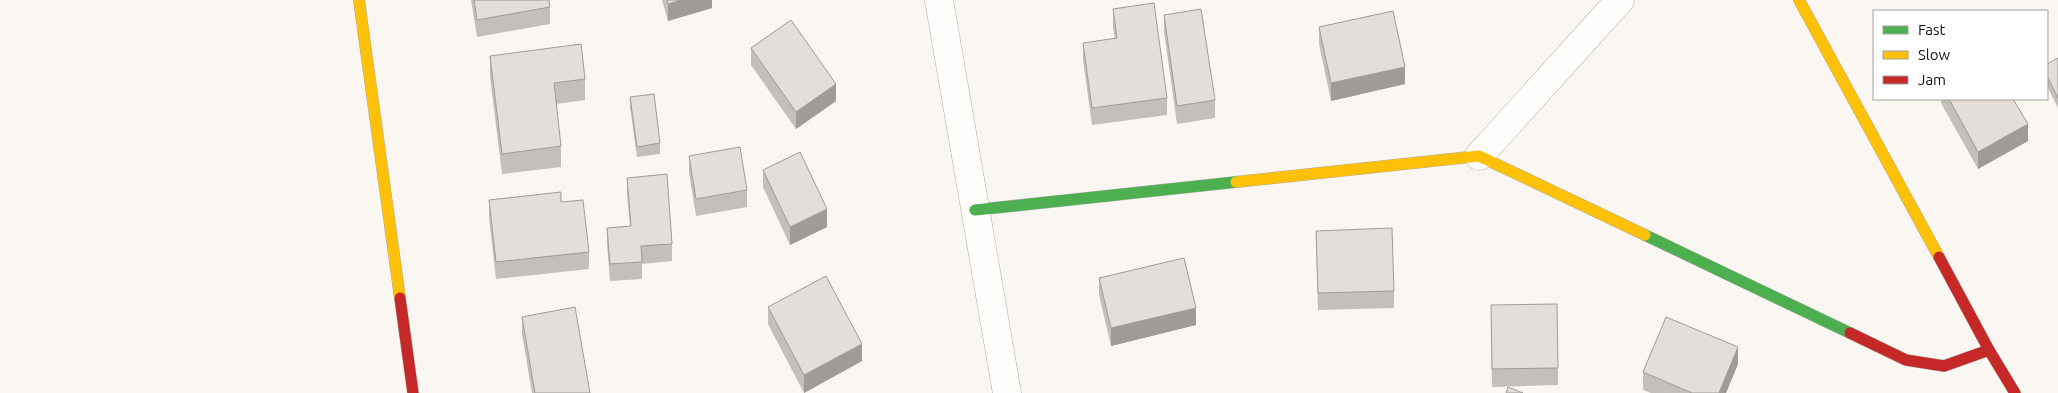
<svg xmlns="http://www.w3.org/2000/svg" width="2058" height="393" font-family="Ubuntu,sans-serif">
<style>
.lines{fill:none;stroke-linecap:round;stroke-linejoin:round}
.street-casing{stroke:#aeaba6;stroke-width:29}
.fast-casing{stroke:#aeaba6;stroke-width:12}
.slow-casing{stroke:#aeaba6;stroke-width:12}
.jam-casing{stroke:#aeaba6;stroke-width:12}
.street{stroke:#fefefd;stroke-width:28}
.fast{stroke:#4caf50;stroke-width:11}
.slow{stroke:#ffc107;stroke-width:11}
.jam{stroke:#c62828;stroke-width:11}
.wall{fill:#c3bfbb}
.shaded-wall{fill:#9f9b99}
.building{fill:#e3deda;stroke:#9f9b99}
</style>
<rect width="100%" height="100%" fill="#faf7f2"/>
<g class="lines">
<g class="street-casing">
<g id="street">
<polyline points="939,0 1007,393"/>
<polyline points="1479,156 1620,0"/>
</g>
</g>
<g class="fast-casing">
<g id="fast">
<polyline points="975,210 1236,182"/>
<polyline points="1645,235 1850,333"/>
</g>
</g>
<g class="slow-casing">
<g id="slow">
<polyline points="359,0 400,298"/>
<polyline points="1799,0 1939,257"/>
<polyline points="1236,182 1479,156 1645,235"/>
</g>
</g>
<g class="jam-casing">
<g id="jam">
<polyline points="1939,257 1989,350"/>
<polyline points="400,298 413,393"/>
<polyline points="1850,333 1906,360 1944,366 1989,350 2015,393"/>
</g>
</g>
<use href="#street" class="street"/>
<use href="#fast" class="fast"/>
<use href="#slow" class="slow"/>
<use href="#jam" class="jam"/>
</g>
<g class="wall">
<polygon points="471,0 549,0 550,7 550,24 477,37"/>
<polygon points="662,0 712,0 712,8 668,21"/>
<polygon points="1113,9 1167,98 1167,115 1092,125 1083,60 1083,43 1115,39 1113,27"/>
<polygon points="1164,15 1215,100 1215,118 1177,124 1164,32"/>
<polygon points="1319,27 1405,84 1331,101 1319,44"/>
<polygon points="751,48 836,101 796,129 751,65"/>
<polygon points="490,56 585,79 585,100 556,104 561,146 561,167 502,174 490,77"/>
<polygon points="2058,58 2058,108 2047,86 2047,64"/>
<polygon points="630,97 660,143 660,154 637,157 630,107"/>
<polygon points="1941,99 2013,99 2028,141 1978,169 1941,103"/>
<polygon points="689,156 747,190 747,207 696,216 689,173"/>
<polygon points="763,170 827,227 790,245 763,187"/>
<polygon points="627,178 672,244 672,261 642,264 642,279 610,281 607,245 607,228 630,226 627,195"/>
<polygon points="489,200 561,202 589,252 589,269 496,279 489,218"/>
<polygon points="1316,231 1394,291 1394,308 1318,310"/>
<polygon points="1099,278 1196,325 1111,346 1099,295"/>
<polygon points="768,307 862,361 804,393 768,324"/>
<polygon points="522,317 590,393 532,393 522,334"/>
<polygon points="1491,323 1558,368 1558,385 1492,387"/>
<polygon points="1738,364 1726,393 1651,393 1643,390 1643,372"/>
</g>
<g class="shaded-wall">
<polygon points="681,0 712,0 712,8 668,21 668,4"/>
<polygon points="1405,67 1405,84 1331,101 1331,83"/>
<polygon points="836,84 836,101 796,129 796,112"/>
<polygon points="2028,124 2028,141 1978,169 1978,152"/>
<polygon points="827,209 827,227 790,245 790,227"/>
<polygon points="1196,308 1196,325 1111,346 1111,328"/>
<polygon points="862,344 862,361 804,393 804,375"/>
<polygon points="1738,347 1738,364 1726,393 1719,393"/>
</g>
<g class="building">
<polygon points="474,0 549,0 550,7 477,20"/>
<polygon points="667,0 681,0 668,4"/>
<polygon points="1154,3 1167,98 1092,108 1083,43 1117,38 1113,9"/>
<polygon points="1201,9 1215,100 1177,106 1164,15"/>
<polygon points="1393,11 1405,67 1331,83 1319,27"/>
<polygon points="791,20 836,84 796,112 751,48"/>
<polygon points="581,44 585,79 554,83 561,146 502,154 490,56"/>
<polygon points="2058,58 2058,98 2047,76 2047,64"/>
<polygon points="654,94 660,143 637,147 630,97"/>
<polygon points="1949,99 2013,99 2028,124 1978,152"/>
<polygon points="740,147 747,190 696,199 689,156"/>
<polygon points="800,152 827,209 790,227 763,170"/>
<polygon points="667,174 672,244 641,246 642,262 610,264 607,228 631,226 627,178"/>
<polygon points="561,192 561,202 583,200 589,252 496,262 489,200"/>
<polygon points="1392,228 1394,291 1318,293 1316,231"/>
<polygon points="1184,258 1196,308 1111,328 1099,278"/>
<polygon points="826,276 862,344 804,375 768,307"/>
<polygon points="1557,304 1558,368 1492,369 1491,305"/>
<polygon points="575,307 590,393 535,393 522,317"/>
<polygon points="1666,317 1738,347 1719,393 1692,393 1643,372"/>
<polygon points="1508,387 1523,393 1506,393"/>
</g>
<rect x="1873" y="10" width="175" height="90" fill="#ffffff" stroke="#a1a09d"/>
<rect x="1883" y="26" width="25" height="8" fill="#4caf50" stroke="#a1a09d"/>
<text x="1918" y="35" font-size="15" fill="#14110b">Fast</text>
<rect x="1883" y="51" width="25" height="8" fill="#ffc107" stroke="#a1a09d"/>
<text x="1918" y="60" font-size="15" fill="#14110b">Slow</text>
<rect x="1883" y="76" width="25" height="8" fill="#c62828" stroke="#a1a09d"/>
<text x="1918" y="85" font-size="15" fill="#14110b">Jam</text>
</svg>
